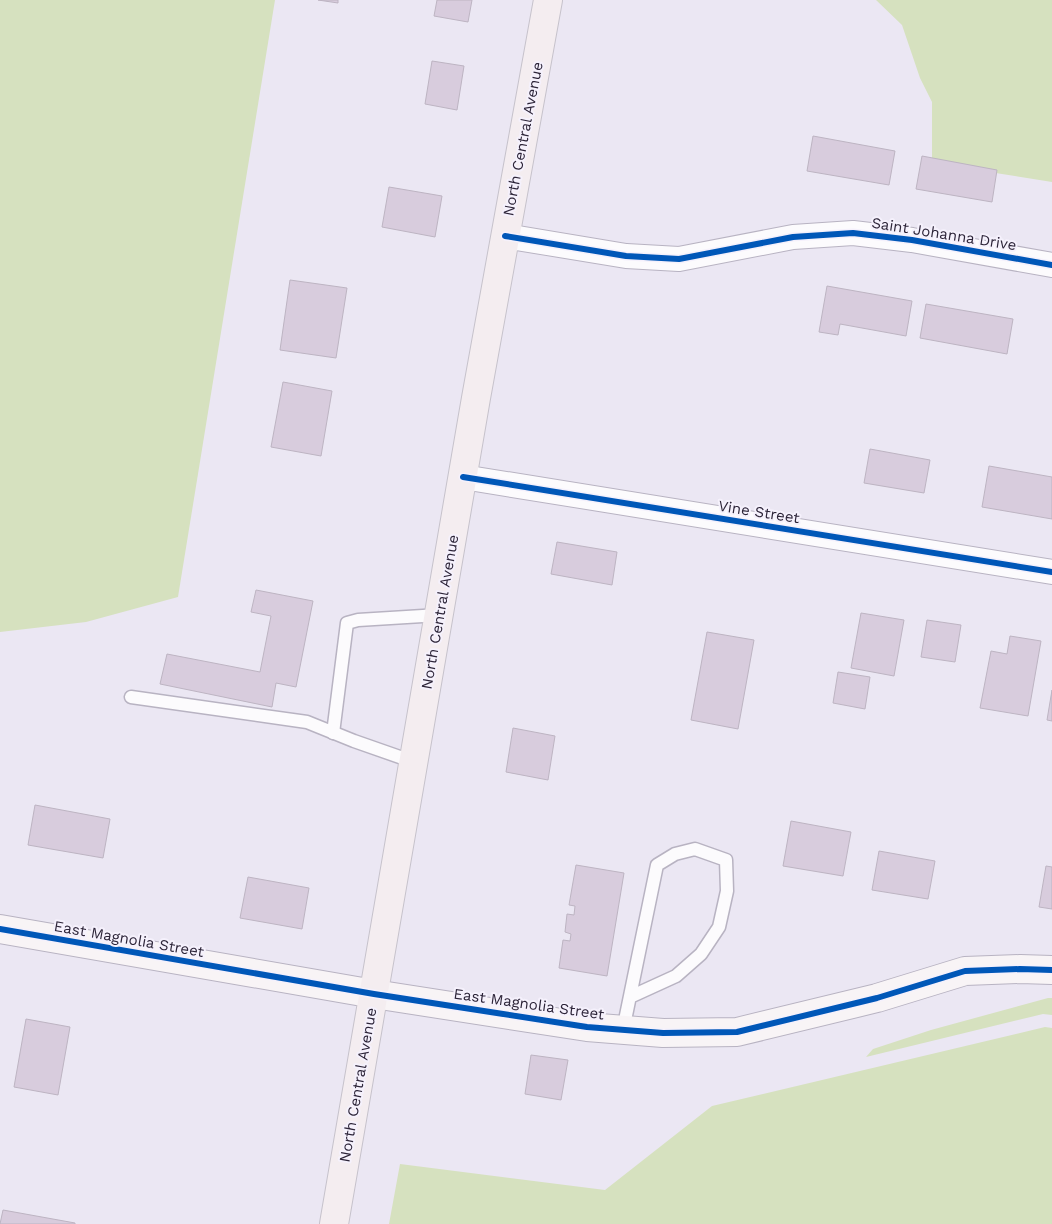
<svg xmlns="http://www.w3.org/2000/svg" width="1052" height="1224" font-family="'Work Sans',sans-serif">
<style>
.green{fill:#d6e1bf}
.building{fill:#d8ccdd;stroke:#bdb4c2}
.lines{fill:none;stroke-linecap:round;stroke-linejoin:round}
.lane-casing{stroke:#b8b3c2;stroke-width:15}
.street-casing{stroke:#b8b3c2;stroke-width:26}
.secondary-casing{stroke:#b8b3c2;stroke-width:30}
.primary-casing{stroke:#c6c2cb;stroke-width:30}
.lane{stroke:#fcfbfd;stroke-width:12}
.street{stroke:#fcfbfd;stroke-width:24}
.secondary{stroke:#f8f4f6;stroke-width:28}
.primary{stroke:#f4edf0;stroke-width:28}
.cycleway-casing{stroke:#f5f1fc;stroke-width:9}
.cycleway{stroke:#0057b8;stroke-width:6}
.labels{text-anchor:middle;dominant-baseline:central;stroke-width:4;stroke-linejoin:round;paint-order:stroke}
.street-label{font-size:15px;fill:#2c2438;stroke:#f5f1fc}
</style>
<rect width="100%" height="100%" fill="#ebe7f3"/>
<g class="green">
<polygon points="0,0 275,0 178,597 86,622 0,632"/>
<polygon points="876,0 1052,0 1052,182 932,163 932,102 920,78 902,25"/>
<polygon points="1048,998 1052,998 1052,1015 1043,1014 866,1057 873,1049 931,1030"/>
<polygon points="1045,1027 1052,1028 1052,1224 389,1224 400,1164 605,1190 712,1106"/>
</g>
<g class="building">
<polygon points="318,0 338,0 338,3"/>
<polygon points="437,0 472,0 468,22 434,16"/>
<polygon points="432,61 464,66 457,110 425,104"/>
<polygon points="813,136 895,151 889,185 807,171"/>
<polygon points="922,156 997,170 992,202 916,189"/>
<polygon points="389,187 442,196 435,237 382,227"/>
<polygon points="290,280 347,288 336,358 280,350"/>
<polygon points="827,286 912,301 906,336 840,324 838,335 819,332"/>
<polygon points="926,304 1013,319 1007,354 920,338"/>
<polygon points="283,382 332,391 321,456 271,447"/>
<polygon points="870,449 930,460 924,493 864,483"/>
<polygon points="989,466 1052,477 1052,519 982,507"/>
<polygon points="557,542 617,552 612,585 551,574"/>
<polygon points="256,590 313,601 296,687 276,683 272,707 160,684 167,654 260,672 271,616 251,612"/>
<polygon points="861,613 904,620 894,676 851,668"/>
<polygon points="927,620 961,625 955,662 921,657"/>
<polygon points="707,632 754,640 738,729 691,720"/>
<polygon points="1010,636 1041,641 1028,716 980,708 991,651 1007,654"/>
<polygon points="838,672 870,677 865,709 833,703"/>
<polygon points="1052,690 1052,721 1047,720"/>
<polygon points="513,728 555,736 548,780 506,772"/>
<polygon points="35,805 110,819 103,858 28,845"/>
<polygon points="791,821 851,832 843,876 783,866"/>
<polygon points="879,851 935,861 928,899 872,890"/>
<polygon points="576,865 624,873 607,976 559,968 563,940 570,941 571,934 565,932 567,914 574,915 575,906 569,905"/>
<polygon points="1046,866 1052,867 1052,909 1039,907"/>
<polygon points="248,877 309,888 302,929 240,918"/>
<polygon points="26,1019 70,1027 58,1095 14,1087"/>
<polygon points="531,1055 568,1060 561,1100 525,1094"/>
<polygon points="3,1210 75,1223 75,1224 0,1224"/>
</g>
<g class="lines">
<g class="lane-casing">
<g id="lane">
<polyline points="131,697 307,722 354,741 414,762"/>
<polyline points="333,733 347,623 358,620 439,615"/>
<polyline points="623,1030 657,865 675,854 695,849 726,860 727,891 719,927 701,954 676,976 630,997"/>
</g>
</g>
<g class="street-casing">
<g id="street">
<polyline points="505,236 626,256 679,259 793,237 853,233 912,240 1052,265"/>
<polyline points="463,477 1052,572"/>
</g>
</g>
<g class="secondary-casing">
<polyline id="secondary" points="0,929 374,994 587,1027 663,1033 737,1032 877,998 965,971 1020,969 1052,970"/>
</g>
<g class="primary-casing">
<polyline id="primary" points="334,1224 476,398 548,0"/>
</g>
<use href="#lane" class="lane"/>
<use href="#street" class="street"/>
<use href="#secondary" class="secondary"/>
<use href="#primary" class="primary"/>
<g class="cycleway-casing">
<g id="cycleway">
<polyline points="505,236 626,256 679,259 793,237 853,233 912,240 1052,265"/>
<polyline points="463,477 1052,572"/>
<polyline points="0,929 374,994 587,1027 663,1033 737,1032 877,998 965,971 1020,969 1052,970"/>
</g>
</g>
<use href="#cycleway" class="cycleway"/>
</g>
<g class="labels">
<g class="street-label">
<text transform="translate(523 139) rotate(-79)">North Central Avenue</text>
<text transform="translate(944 234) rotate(9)">Saint Johanna Drive</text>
<text transform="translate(759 512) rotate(9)">Vine Street</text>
<text transform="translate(440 612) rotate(-80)">North Central Avenue</text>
<text transform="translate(129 939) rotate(10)">East Magnolia Street</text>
<text transform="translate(529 1004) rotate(8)">East Magnolia Street</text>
<text transform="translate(358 1085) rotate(-80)">North Central Avenue</text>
</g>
</g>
</svg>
